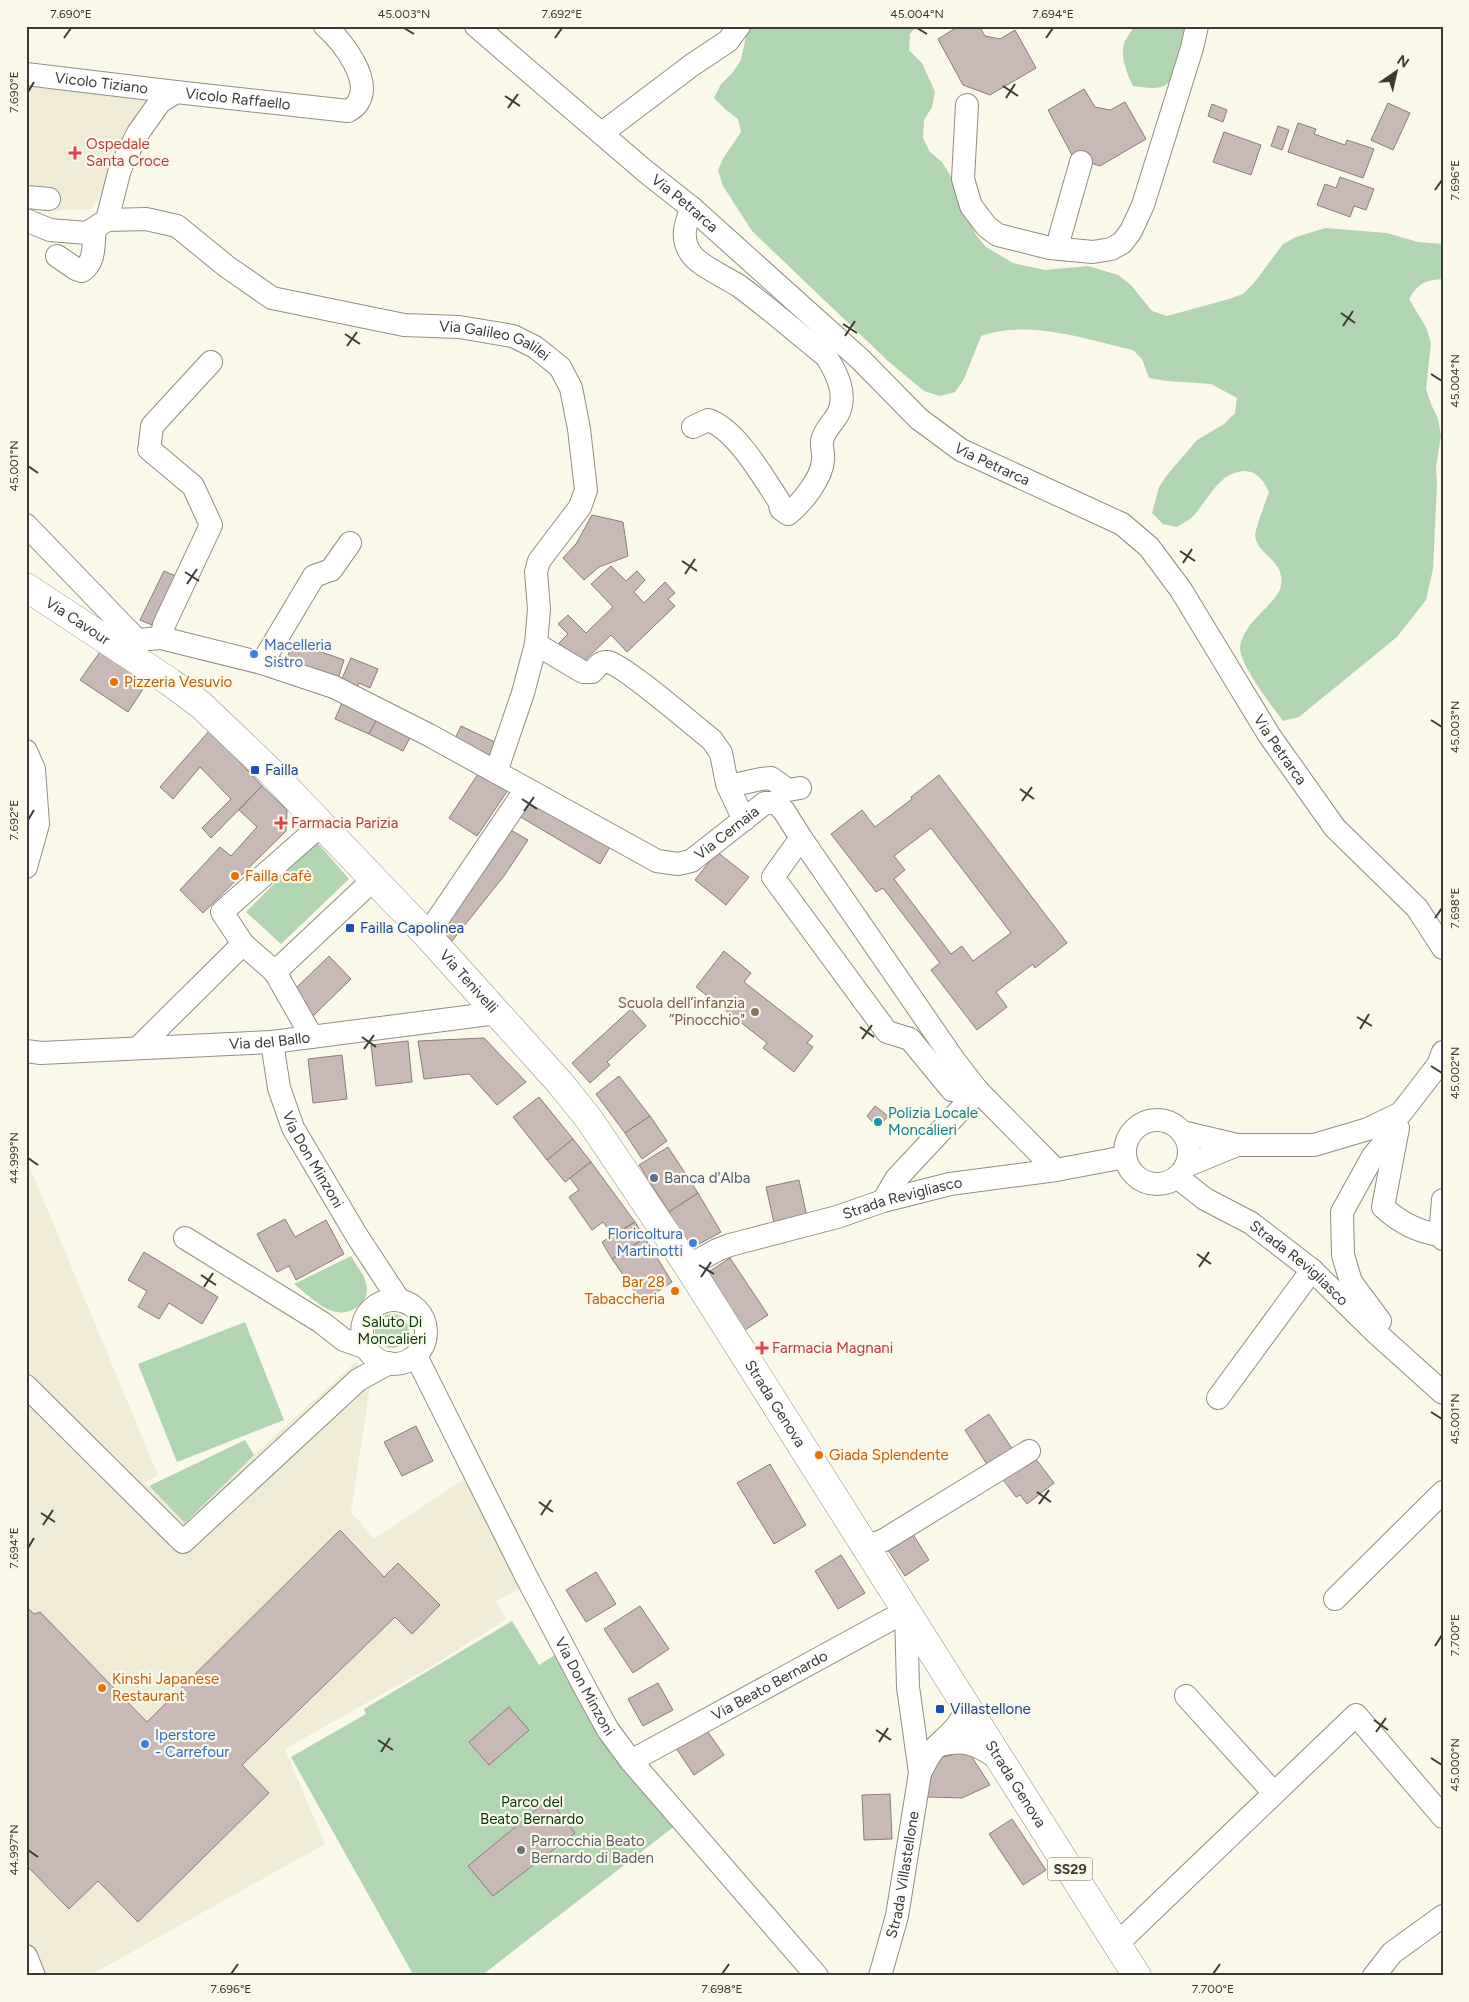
<svg xmlns="http://www.w3.org/2000/svg" width="1469" height="2002" font-family="Figtree,sans-serif">
<style>
.built{fill:#efebd5}
.green{fill:#b0d5b0}
.building{fill:#c8b8b6;stroke:#8c7c7b;fill-rule:evenodd}
.lines{fill:none;stroke-linecap:round;stroke-linejoin:round}
.minor-casing{stroke:#918e81;stroke-width:24}
.major-casing{stroke:#918e81;stroke-width:29}
.minor{stroke:#fff;stroke-width:22}
.major{stroke:#fff;stroke-width:28}
.ticks{fill:none;stroke:#3b3a34;stroke-width:2}
.health-dot{fill:#e0444e;stroke:#faf8e9;stroke-width:2}
.shop-dot{fill:#3f7fe0;stroke:#faf8e9;stroke-width:2}
.food-dot{fill:#e8710a;stroke:#faf8e9;stroke-width:2}
.transit-dot{fill:#1a4fb4;stroke:#faf8e9;stroke-width:2}
.education-dot{fill:#8d6e63;stroke:#faf8e9;stroke-width:2}
.culture-dot{fill:#0f9aa8;stroke:#faf8e9;stroke-width:2}
.service-dot{fill:#5c6f8a;stroke:#faf8e9;stroke-width:2}
.worship-dot{fill:#6b7280;stroke:#faf8e9;stroke-width:2}
.labels{text-anchor:middle;dominant-baseline:central;stroke-width:4.5;stroke-linejoin:round;paint-order:stroke}
.shield{fill:#faf8e9;stroke:#74736a;stroke-width:1}
.shield-label{font-size:14px;font-weight:bold;fill:#3b3a34}
.street-label{font-size:15px;fill:#3b3a34;stroke:#faf8e9}
.health-label{font-size:15px;fill:#be3a42;stroke:#faf8e9;text-anchor:start}
.shop-label{font-size:15px;fill:#366cbe;stroke:#faf8e9;text-anchor:start}
.food-label{font-size:15px;fill:#c56008;stroke:#faf8e9;text-anchor:start}
.transit-label{font-size:15px;fill:#164399;stroke:#faf8e9;text-anchor:start}
.education-label{font-size:15px;fill:#785e54;stroke:#faf8e9;text-anchor:end}
.culture-label{font-size:15px;fill:#0d838f;stroke:#faf8e9;text-anchor:start}
.service-label{font-size:15px;fill:#4e5e75;stroke:#faf8e9;text-anchor:start}
.park-label{font-size:15px;fill:#053c0b;stroke:#faf8e9}
.worship-label{font-size:15px;fill:#5b616d;stroke:#faf8e9;text-anchor:start}
.neatline{fill:none;stroke:#3b3a34;stroke-width:2}
.ticks-label{font-size:12px;text-anchor:middle;fill:#3b3a34}
</style>
<rect width="100%" height="100%" fill="#faf8e9"/>
<g class="built">
<polygon points="26,81 140,97 148,102 149,109 99,198 91,209 49,211 26,208"/>
<polygon points="26,1158 158,1475 145,1483 185,1523 254,1455 356,1362 370,1386 351,1512 374,1539 464,1479 522,1588 496,1601 506,1619 432,1666 285,1749 325,1844 89,1976 26,1976"/>
</g>
<g class="green">
<path d="M750,26H917L910,34L909,50L922,63L935,92L932,107L924,120L923,138L930,152L942,162L950,175L976,235L986,247L1013,263L1045,270L1088,266L1118,275L1131,285L1152,311L1167,316L1229,299L1243,294L1254,283L1283,244L1296,237L1325,228L1387,233L1418,242L1443,244V279C1424,280 1418,284 1409,299L1426,327L1431,343L1426,389L1431,404L1438,419L1441,435L1436,468L1437,485L1433,569L1426,600L1397,637L1299,717L1283,721C1272,706 1240,665 1240,648C1241,634 1252,622 1261,613C1268,605 1280,595 1281,585C1285,560 1258,556 1255,536C1255,529 1266,501 1269,492C1264,481 1257,471 1244,471C1216,473 1208,503 1190,519C1186,522 1181,524 1177,527L1163,524L1152,513L1159,487L1167,475L1197,440L1224,424L1235,413L1237,398L1211,384L1167,381L1149,378L1142,359L1133,350C1084,339 1030,319 981,336L964,379L955,392L940,396L924,391L889,362L752,231L723,186L718,170L724,157L741,132L738,119L725,109L714,98L721,84L733,72L741,60L747,31Z"/>
<path d="M1133,26H1190C1185,42 1179,79 1164,86C1154,90 1143,87 1133,86C1127,73 1119,55 1125,41C1128,35 1132,32 1133,26Z"/>
<polygon points="316,841 349,879 281,944 246,912"/>
<path d="M351,1256C356,1265 364,1274 366,1283C372,1303 349,1317 332,1311C320,1307 304,1292 294,1284Z"/>
<circle cx="392" cy="1331" r="17"/>
<polygon points="245,1322 284,1420 177,1462 138,1364"/>
<polygon points="245,1440 254,1455 185,1523 149,1486"/>
<polygon points="512,1621 539,1665 558,1653 676,1825 481,1976 414,1976 291,1757 366,1714 364,1709"/>
</g>
<g class="building">
<polygon points="959,26 979,26 985,36 1000,39 1015,30 1036,68 990,95 963,85 938,39"/>
<polygon points="1084,89 1095,107 1110,110 1125,102 1146,139 1100,166 1073,157 1048,110"/>
<polygon points="1388,103 1410,113 1393,150 1371,140"/>
<polygon points="1212,104 1227,110 1223,122 1208,116"/>
<polygon points="1298,123 1316,129 1314,134 1345,145 1347,140 1374,149 1363,178 1288,152"/>
<polygon points="1278,126 1289,130 1282,150 1271,146"/>
<polygon points="1224,132 1261,145 1251,175 1213,162"/>
<polygon points="1340,177 1374,189 1366,210 1354,206 1350,217 1317,205 1325,184 1336,188"/>
<polygon points="592,515 623,522 628,556 599,567 584,580 563,558 576,544"/>
<polygon points="611,566 626,581 637,571 645,580 634,592 644,603 665,582 675,593 668,599 675,606 627,652 611,635 580,665 559,643 568,634 558,624 568,615 586,633 613,607 591,584"/>
<polygon points="164,571 181,578 157,627 140,620"/>
<polygon points="293,642 344,660 337,682 285,663"/>
<polygon points="100,652 147,683 128,712 80,680"/>
<polygon points="351,658 378,669 370,688 359,683 356,690 340,683"/>
<polygon points="344,698 379,715 369,734 335,719"/>
<polygon points="379,715 413,732 403,751 369,734"/>
<polygon points="461,726 499,744 490,761 453,743"/>
<polygon points="210,730 262,786 211,838 202,828 231,799 200,767 173,799 160,787"/>
<polygon points="480,771 508,790 477,836 449,818"/>
<path d="M939,775L1067,943L1035,968L1033,964L996,992L1007,1007L977,1030L931,970L940,963L883,888L876,892L831,834L862,810L875,827L912,799L911,797ZM931,828L1011,933L973,961L962,946L951,954L894,879L905,870L894,856Z"/>
<polygon points="262,786 287,810 286,831 203,913 180,890 220,847 231,856 257,827 239,810"/>
<polygon points="530,797 611,845 600,864 519,816"/>
<polygon points="509,829 528,840 504,876 452,941 440,929"/>
<polygon points="717,852 749,877 726,905 695,880"/>
<polygon points="724,951 751,973 744,982 813,1036 807,1043 813,1047 794,1072 763,1048 767,1043 696,987"/>
<polygon points="329,956 351,979 312,1017 290,994"/>
<polygon points="631,1009 646,1026 607,1062 610,1065 590,1083 572,1063"/>
<polygon points="484,1038 526,1082 497,1105 469,1074 424,1079 418,1041"/>
<polygon points="408,1041 412,1082 376,1086 371,1045"/>
<polygon points="342,1055 347,1099 313,1103 308,1059"/>
<polygon points="619,1076 650,1116 625,1133 596,1094"/>
<polygon points="539,1097 573,1139 547,1160 513,1117"/>
<polygon points="875,1106 888,1116 878,1128 867,1116"/>
<polygon points="650,1116 667,1141 642,1159 625,1133"/>
<polygon points="573,1139 591,1162 565,1182 547,1160"/>
<polygon points="668,1147 698,1193 669,1212 639,1165"/>
<polygon points="591,1162 635,1222 613,1235 603,1222 592,1230 569,1197 579,1190 570,1178"/>
<polygon points="799,1180 807,1217 774,1223 766,1187"/>
<polygon points="698,1193 721,1232 690,1249 669,1212"/>
<polygon points="285,1219 295,1237 326,1220 344,1254 296,1280 289,1266 277,1272 257,1234"/>
<polygon points="635,1222 645,1238 612,1259 602,1242"/>
<polygon points="645,1238 672,1282 642,1302 612,1259"/>
<polygon points="144,1252 218,1297 202,1324 169,1303 159,1319 138,1307 147,1291 128,1280"/>
<polygon points="730,1258 768,1315 745,1330 707,1273"/>
<polygon points="989,1414 1013,1450 988,1466 965,1430"/>
<polygon points="416,1426 433,1461 402,1476 384,1442"/>
<polygon points="1032,1454 1054,1483 1027,1504 1020,1495 1016,1497 1001,1477"/>
<polygon points="770,1464 806,1525 774,1544 737,1483"/>
<polygon points="909,1528 929,1560 905,1576 884,1544"/>
<polygon points="340,1530 384,1577 398,1563 440,1605 412,1634 395,1617 242,1765 269,1793 138,1922 98,1881 69,1909 26,1865 26,1606 34,1614 40,1612 147,1722"/>
<polygon points="841,1555 865,1593 838,1609 815,1571"/>
<polygon points="596,1572 616,1604 586,1622 566,1590"/>
<polygon points="640,1606 669,1649 633,1673 604,1629"/>
<polygon points="658,1683 673,1710 643,1726 628,1699"/>
<polygon points="509,1707 529,1730 489,1765 469,1742"/>
<polygon points="703,1725 724,1755 694,1775 674,1745"/>
<polygon points="968,1751 990,1785 962,1798 927,1797 935,1759"/>
<polygon points="890,1794 892,1839 864,1840 862,1795"/>
<polygon points="549,1799 575,1833 493,1896 468,1866"/>
<polygon points="1012,1819 1046,1870 1023,1885 989,1834"/>
</g>
<g class="lines">
<g class="minor-casing">
<g id="minor">
<path id="s1" d="M476,26L645,171L692,208L860,359L919,419L961,450L1122,524L1149,547L1181,590L1269,735L1335,828L1417,908L1443,948"/>
<path id="s2" d="M26,74L176,92"/>
<polyline points="967,105 963,179 971,206 987,227 998,235 1050,248 1093,252 1111,249 1122,243 1131,231 1143,205 1192,48 1197,26"/>
<polyline points="602,133 692,65 728,41 739,26"/>
<polyline points="26,197 49,199"/>
<path d="M692,208C685,224 680,240 692,255C700,266 727,278 739,286C769,308 797,333 826,356C836,372 848,394 838,414C833,423 824,430 822,441C821,447 824,453 823,460C822,478 802,503 788,514L781,509L779,501C763,477 736,429 708,420L693,427"/>
<path id="s3" d="M26,220L50,230L87,233L107,220L146,219L177,226L226,266L272,298L404,325L459,327L513,336L535,347L560,367L571,388L579,429L586,490L580,507L539,561L536,572L539,609L536,644L523,693L496,772"/>
<path id="s4" d="M107,220L120,169L138,133L160,102L176,92L348,111C351,109 355,107 357,104C374,81 342,41 325,26"/>
<polyline points="1060,249 1060,236 1081,162"/>
<path d="M57,256L76,269L82,271C96,262 93,243 95,228"/>
<polyline points="150,443 152,426 211,362"/>
<polyline points="149,449 193,486 211,525 164,625 161,638"/>
<polyline points="26,525 137,640"/>
<path id="s5" d="M137,640L161,638L262,663L334,687L429,735L657,861L678,864L691,861L765,803H776L784,811L801,838L954,1060L978,1091L1056,1170"/>
<path d="M536,644L583,672H592C597,667 600,661 608,662C624,665 694,726 712,740L721,753L727,784L744,820"/>
<polyline points="262,663 314,576 331,570 350,543"/>
<polyline points="26,751 34,769 38,824 26,867"/>
<polyline points="729,786 761,779 771,778 788,790 800,788"/>
<polyline points="321,825 222,912 243,944 275,972 373,880"/>
<polyline points="801,838 773,877 887,1032 910,1039 952,1090 978,1091"/>
<polyline points="427,935 526,789"/>
<polyline points="275,972 312,1037"/>
<path id="s6" d="M272,1042L279,1088L293,1128L357,1236L399,1300"/>
<polyline points="138,1048 243,944"/>
<path id="s7" d="M26,1051L41,1053L272,1042L497,1013"/>
<circle cx="1157" cy="1152" r="32"/>
<path d="M1398,1128L1383,1207C1399,1222 1418,1232 1440,1235L1443,1239"/>
<polyline points="1182,1132 1237,1145 1314,1145 1368,1129 1401,1113 1438,1065 1443,1052"/>
<polyline points="1186,1166 1237,1145"/>
<path id="s8" d="M1177,1177L1205,1199L1251,1223L1312,1270L1374,1331L1443,1393"/>
<polyline points="883,1201 896,1179 978,1091"/>
<polyline points="1440,1235 1443,1200"/>
<polyline points="185,1238 321,1322 344,1340 367,1348"/>
<path id="s9" d="M688,1266L717,1250L730,1245L837,1217L883,1201L950,1184L1056,1170L1125,1157"/>
<circle cx="394" cy="1332" r="32"/>
<polyline points="1380,1321 1351,1282 1343,1255 1342,1212 1373,1156 1384,1143 1396,1133"/>
<path id="s10" d="M416,1356L526,1576L584,1686L608,1730L631,1761L817,1976"/>
<polyline points="26,1386 183,1542 358,1380 389,1363"/>
<polyline points="1218,1398 1312,1270"/>
<polyline points="866,1547 884,1540 1029,1451"/>
<polyline points="1335,1599 1443,1492"/>
<polyline points="1186,1696 1274,1793"/>
<path d="M937,1746C965,1738 977,1744 1000,1760"/>
<path id="s11" d="M631,1761L906,1611L908,1687L920,1773"/>
<polyline points="1117,1944 1356,1715 1443,1817"/>
<polyline points="26,1956 34,1976"/>
<path id="s12" d="M880,1976L897,1916L920,1773C925,1764 929,1754 937,1746C953,1729 958,1730 967,1706"/>
<polyline points="1374,1976 1392,1953 1443,1916"/>
</g>
</g>
<g class="major-casing">
<g id="major">
<path id="s13" d="M26,587L170,682L201,705L271,772L427,935L560,1083L589,1119L688,1266L1137,1976"/>
</g>
</g>
<use href="#minor" class="minor"/>
<use href="#major" class="major"/>
</g>
<path class="ticks" d="M404,28L414,34M917,28L927,34M64,38L71,28M555,38L562,28M1046,38L1053,28M1003,86L1018,96M28,92L34,82M505,96L520,106M1006,98L1015,84M508,108L518,94M1435,190L1442,180M1341,313L1355,323M843,324L857,333M1343,326L1353,311M345,334L360,344M845,336L855,321M347,346L357,332M1431,374L1442,381M28,466L38,473M1180,551L1195,561M682,561L697,571M1183,563L1192,549M185,572L199,581M685,574L695,559M187,584L197,569M1431,720L1442,727M1020,789L1034,799M522,799L537,809M1022,801L1032,787M524,811L534,797M28,820L34,810M1435,918L1442,908M1357,1017L1372,1026M860,1027L874,1037M1360,1029L1369,1014M362,1037L376,1047M862,1039L872,1025M364,1049L374,1035M1431,1066L1442,1073M28,1158L38,1165M1197,1254L1211,1264M699,1265L714,1274M1199,1267L1209,1252M201,1275L216,1285M701,1277L711,1262M204,1287L213,1273M1431,1412L1442,1419M1037,1492L1051,1502M539,1502L553,1512M1039,1504L1049,1490M41,1513L55,1522M541,1515L551,1500M43,1525L53,1510M28,1548L34,1538M1435,1646L1442,1635M1374,1720L1388,1730M876,1730L891,1740M1376,1732L1386,1718M378,1740L393,1750M879,1742L888,1728M381,1752L390,1738M1431,1758L1442,1765M28,1850L38,1857M231,1974L238,1964M722,1974L729,1964M1213,1974L1220,1964"/>
<g class="health-dot">
<path d="M72.5 145.5h5v5h5v5h-5v5h-5v-5h-5v-5h5z"/>
<path d="M278.5 815.5h5v5h5v5h-5v5h-5v-5h-5v-5h5z"/>
<path d="M759.5 1340.5h5v5h5v5h-5v5h-5v-5h-5v-5h5z"/>
</g>
<g class="shop-dot">
<circle cx="254" cy="654" r="5"/>
<circle cx="693" cy="1243" r="5"/>
<circle cx="145" cy="1744" r="5"/>
</g>
<g class="food-dot">
<circle cx="114" cy="682" r="5"/>
<circle cx="235" cy="876" r="5"/>
<circle cx="675" cy="1291" r="5"/>
<circle cx="819" cy="1455" r="5"/>
<circle cx="102" cy="1688" r="5"/>
</g>
<g class="transit-dot">
<rect x="250" y="765" width="10" height="10" rx="2.5"/>
<rect x="345" y="923" width="10" height="10" rx="2.5"/>
<rect x="935" y="1704" width="10" height="10" rx="2.5"/>
</g>
<circle class="education-dot" cx="755" cy="1012" r="5"/>
<circle class="culture-dot" cx="878" cy="1122" r="5"/>
<circle class="service-dot" cx="654" cy="1178" r="5"/>
<circle class="worship-dot" cx="521" cy="1850" r="5"/>
<g class="labels">
<rect class="shield" x="1047.5" y="1857.5" width="45" height="23" rx="4"/>
<g class="shield-label">
<text x="1070" y="1869">SS29</text>
</g>
<g class="street-label">
<text stroke="none"><textPath href="#s2" startOffset="76">Vicolo Tiziano</textPath></text>
<text stroke="none"><textPath href="#s4" startOffset="212">Vicolo Raffaello</textPath></text>
<text stroke="none"><textPath href="#s1" startOffset="274">Via Petrarca</textPath></text>
<text stroke="none"><textPath href="#s3" startOffset="505">Via Galileo Galilei</textPath></text>
<text stroke="none"><textPath href="#s1" startOffset="679">Via Petrarca</textPath></text>
<text stroke="none"><textPath href="#s13" startOffset="62">Via Cavour</textPath></text>
<text stroke="none"><textPath href="#s1" startOffset="1099">Via Petrarca</textPath></text>
<text stroke="none"><textPath href="#s5" startOffset="651">Via Cernaia</textPath></text>
<text stroke="none"><textPath href="#s13" startOffset="596">Via Tenivelli</textPath></text>
<text stroke="none"><textPath href="#s7" startOffset="244">Via del Ballo</textPath></text>
<text stroke="none"><textPath href="#s6" startOffset="126">Via Don Minzoni</textPath></text>
<text stroke="none"><textPath href="#s9" startOffset="226">Strada Revigliasco</textPath></text>
<text stroke="none"><textPath href="#s8" startOffset="150">Strada Revigliasco</textPath></text>
<text stroke="none"><textPath href="#s13" startOffset="1119">Strada Genova</textPath></text>
<text stroke="none"><textPath href="#s10" startOffset="371">Via Don Minzoni</textPath></text>
<text stroke="none"><textPath href="#s11" startOffset="158">Via Beato Bernardo</textPath></text>
<text stroke="none"><textPath href="#s13" startOffset="1569">Strada Genova</textPath></text>
<text stroke="none"><textPath href="#s12" startOffset="104">Strada Villastellone</textPath></text>
</g>
<g class="health-label">
<text x="86" y="144">Ospedale<tspan x="86" dy="17">Santa Croce</tspan></text>
<text x="291" y="823">Farmacia Parizia</text>
<text x="772" y="1348">Farmacia Magnani</text>
</g>
<g class="shop-label">
<text x="264" y="645">Macelleria<tspan x="264" dy="17">Sistro</tspan></text>
<text x="683" y="1234" text-anchor="end">Floricoltura<tspan x="683" dy="17">Martinotti</tspan></text>
<text x="155" y="1735">Iperstore<tspan x="155" dy="17">- Carrefour</tspan></text>
</g>
<g class="food-label">
<text x="124" y="682">Pizzeria Vesuvio</text>
<text x="245" y="876">Failla cafè</text>
<text x="665" y="1282" text-anchor="end">Bar 28<tspan x="665" dy="17">Tabaccheria</tspan></text>
<text x="829" y="1455">Giada Splendente</text>
<text x="112" y="1679">Kinshi Japanese<tspan x="112" dy="17">Restaurant</tspan></text>
</g>
<g class="transit-label">
<text x="265" y="770">Failla</text>
<text x="360" y="928">Failla Capolinea</text>
<text x="950" y="1709">Villastellone</text>
</g>
<g class="education-label">
<text x="745" y="1003">Scuola dell’infanzia<tspan x="745" dy="17">”Pinocchio"</tspan></text>
</g>
<g class="culture-label">
<text x="888" y="1113">Polizia Locale<tspan x="888" dy="17">Moncalieri</tspan></text>
</g>
<g class="service-label">
<text x="664" y="1178">Banca d'Alba</text>
</g>
<g class="park-label">
<text x="392" y="1322">Saluto Di<tspan x="392" dy="17">Moncalieri</tspan></text>
<text x="532" y="1802">Parco del<tspan x="532" dy="17">Beato Bernardo</tspan></text>
</g>
<g class="worship-label">
<text x="531" y="1841">Parrocchia Beato<tspan x="531" dy="17">Bernardo di Baden</tspan></text>
</g>
</g>
<rect width="1469" height="2002" fill="none" stroke="#faf8e9" stroke-width="55"/>
<g transform="translate(1396 72) rotate(34)" stroke="#faf8e9" stroke-width="4" paint-order="stroke">
<path d="M0-4L9 19L0 12L-9 19Z" fill="#3b3a34"/>
<text y="-8" font-size="14" font-weight="bold" text-anchor="middle" fill="#3b3a34">N</text>
</g>
<rect x="28" y="28" width="1414" height="1946" class="neatline"/>
<g class="ticks-label">
<text x="71" y="18">7.690°E</text>
<text x="404" y="18">45.003°N</text>
<text x="562" y="18">7.692°E</text>
<text x="917" y="18">45.004°N</text>
<text x="1053" y="18">7.694°E</text>
<text transform="translate(14 92) rotate(-90)" y="4">7.690°E</text>
<text transform="translate(1455 180) rotate(-90)" y="4">7.696°E</text>
<text transform="translate(1455 381) rotate(-90)" y="4">45.004°N</text>
<text transform="translate(14 466) rotate(-90)" y="4">45.001°N</text>
<text transform="translate(1455 727) rotate(-90)" y="4">45.003°N</text>
<text transform="translate(14 820) rotate(-90)" y="4">7.692°E</text>
<text transform="translate(1455 908) rotate(-90)" y="4">7.698°E</text>
<text transform="translate(1455 1073) rotate(-90)" y="4">45.002°N</text>
<text transform="translate(14 1158) rotate(-90)" y="4">44.999°N</text>
<text transform="translate(1455 1419) rotate(-90)" y="4">45.001°N</text>
<text transform="translate(14 1548) rotate(-90)" y="4">7.694°E</text>
<text transform="translate(1455 1635) rotate(-90)" y="4">7.700°E</text>
<text transform="translate(1455 1765) rotate(-90)" y="4">45.000°N</text>
<text transform="translate(14 1850) rotate(-90)" y="4">44.997°N</text>
<text x="231" y="1993">7.696°E</text>
<text x="722" y="1993">7.698°E</text>
<text x="1213" y="1993">7.700°E</text>
</g>
</svg>
